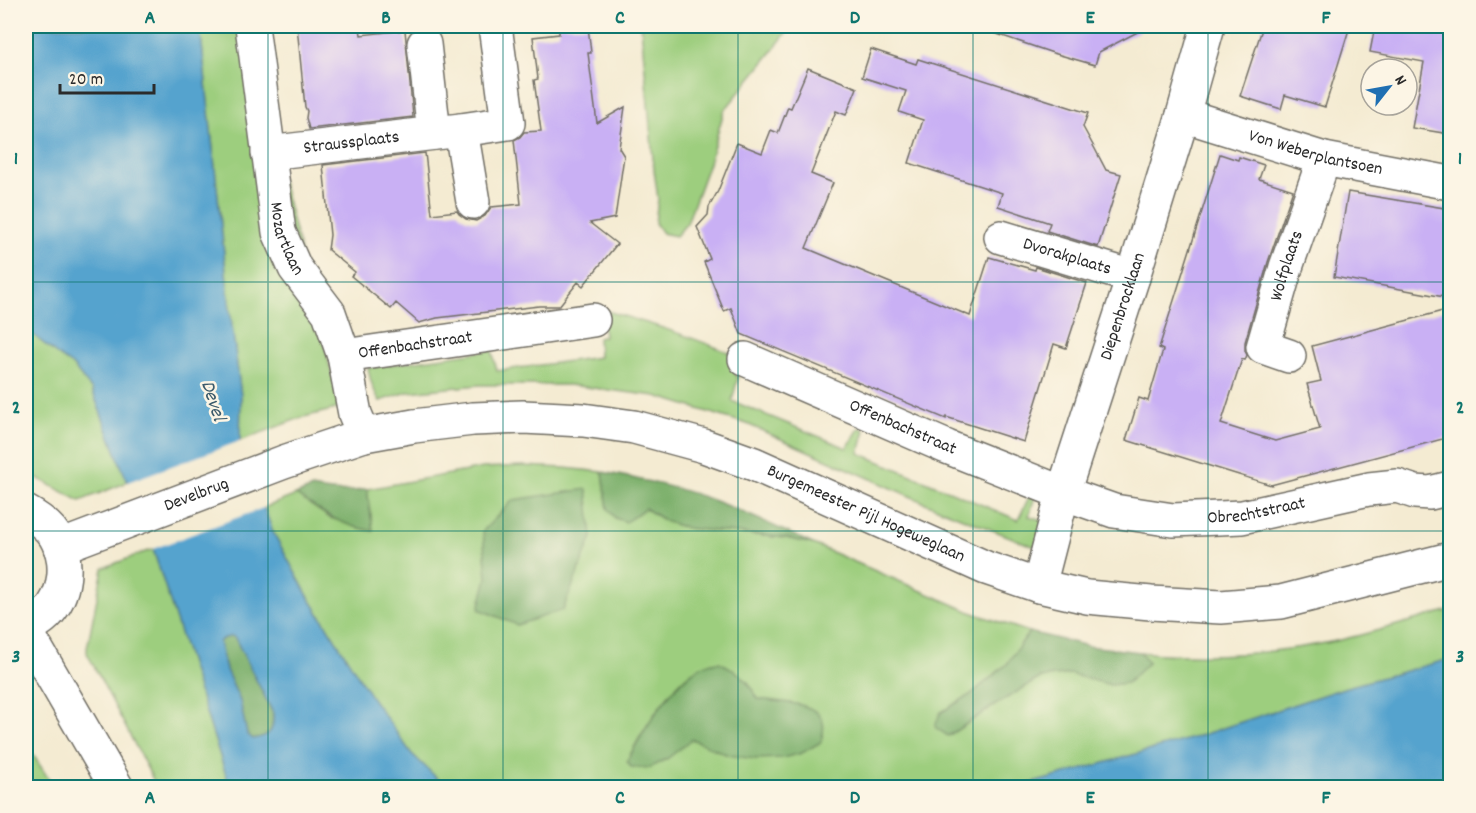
<svg xmlns="http://www.w3.org/2000/svg" width="1476" height="813" font-family="Dekko,sans-serif">
<style>
.green{fill:#9dce7e;stroke:#647c54;stroke-width:1.5;fill-rule:evenodd}
.forest{fill:#7eb16d;stroke:#546e4c;stroke-width:1.5}
.water{fill:#55a3ce;stroke:#40677c;stroke-width:1.5;fill-rule:evenodd}
.pier{fill:#f4ebd2}
.building{fill:#c9b0f4}
.lines{fill:none;stroke-linecap:round;stroke-linejoin:round}
.minor-casing{stroke:#716e65;stroke-width:36}
.major-casing{stroke:#716e65;stroke-width:36}
.minor{stroke:#fff;stroke-width:33}
.major{stroke:#fff;stroke-width:33}
.grid{fill:none;stroke:#0f766e;stroke-width:1.5;stroke-opacity:0.55}
.labels{text-anchor:middle;dominant-baseline:central;stroke-width:5;stroke-linejoin:round;paint-order:stroke}
.street-label{font-size:18px;fill:#2b2b2b;stroke:#fcf5e5}
.water-label{font-size:20px;font-style:italic;fill:#3c5b6c;stroke:#fcf5e5}
.neatline{fill:none;stroke:#0f766e;stroke-width:2}
.grid-label{font-size:20px;text-anchor:middle;font-weight:bold;fill:#0f766e}
</style>
<rect width="100%" height="100%" fill="#fcf5e5"/>
<filter id="ink" filterUnits="userSpaceOnUse"><feTurbulence type="fractalNoise" baseFrequency=".0167" numOctaves="2"/><feDisplacementMap in="SourceGraphic" scale="12" xChannelSelector="R" yChannelSelector="G"/><feConvolveMatrix kernelMatrix="1 2 1 2 8 2 1 2 1" color-interpolation-filters="sRGB"/></filter>
<filter id="wash" filterUnits="userSpaceOnUse"><feTurbulence type="fractalNoise" baseFrequency=".008" numOctaves="4" result="noise"/><feDisplacementMap in="SourceGraphic" scale="24" xChannelSelector="R" yChannelSelector="G"/><feGaussianBlur stdDeviation="1.35" result="paint"/><feColorMatrix in="noise" values="0 0 0 0 0 0 0 0 0 0 0 0 0 0 0 0 0 1.4 0 .05"/><feComposite in="paint" operator="in"/></filter>
<g filter="url(#wash)">
<rect width="100%" height="100%" fill="#f4ebd2"/>
<g class="green">
<polygon points="200,26 241,26 318,318 340,408 300,418 240,441 241,396 230,310"/>
<polygon points="641,26 791,26 771,53 724,111 709,163 687,223 676,236 662,233 655,223 658,199 654,170"/>
<path d="M600,309C648,323 695,337 741,358L735,375L738,377L732,401L847,448L860,427L865,430L859,453L1018,520L1030,495L1035,497L1029,516L1046,521L1035,547L930,505L747,424L656,396L569,385H479L408,392L380,401C373,391 370,380 368,368L492,350L497,371L599,357L598,338L604,336Z"/>
<polygon points="26,329 60,357 72,365 92,390 128,482 80,501 26,472"/>
<path d="M523,466L564,468L603,472L608,509L632,518L645,508L665,521L686,528L786,538L813,544L973,613L1029,632L1007,664L970,695L940,713L1000,702L1040,678L1070,674L1111,685L1148,663L1140,652C1205,659 1271,654 1336,641C1374,633 1412,620 1450,610V659L1347,687L1193,738L1019,787H446L411,753L372,699L308,596L273,532L263,508L296,495L330,518L373,530L367,489L483,468ZM718,662L748,682L758,699L794,704L728,755L692,739L627,761C642,731 670,684 700,667C705,665 713,663 718,662Z"/>
<polygon points="153,549 230,787 157,787 87,653 87,648 103,568"/>
<polygon points="26,744 54,787 26,787"/>
</g>
<g class="forest">
<path d="M603,472C638,479 673,486 707,498C743,511 778,528 813,544L786,538L686,528L665,521L645,508L626,522L615,518L608,509Z"/>
<path d="M312,488C333,492 346,493 367,489L373,531C341,526 323,513 296,495Z"/>
<polygon points="587,489 592,537 563,610 517,625 479,609 487,578 483,531 513,500"/>
<polygon points="1029,632 1088,646 1140,652 1148,663 1127,683 1111,685 1070,674 1040,678 1000,702 948,736 935,727 940,713 970,695 1007,664"/>
<path d="M232,635L235,638L273,713C274,731 271,736 253,739L247,735L240,701L226,670L219,642L222,639Z"/>
<path d="M719,662C741,672 746,679 758,699C776,702 819,701 823,723C825,729 822,736 821,742L802,753L782,758L755,759L728,755L692,739L668,758L649,768L631,767L627,761C643,731 670,684 700,667C705,664 713,663 719,662Z"/>
</g>
<g class="water">
<path d="M26,26H200L230,310L241,396L240,441L273,532L308,596L372,698L411,753L446,787H230L153,549L92,390L72,365L60,357L26,329ZM232,636L235,638L273,713C274,731 271,736 253,739L247,734L240,701L226,670L219,642L222,639Z"/>
<polygon points="1450,659 1450,787 1019,787 1193,738 1347,687"/>
</g>
<polygon class="pier" points="243,440 266,507 150,550 125,483"/>
<g id="blocks">
<g class="building">
<polygon points="297,26 350,26 350,29 360,28 361,35 405,30 413,117 309,129 306,118 307,111 305,107"/>
<polygon points="559,26 588,26 591,53 588,53 597,123 625,107 619,148 624,156 615,218 590,223 617,244 583,286 578,282 559,306 539,306 437,318 419,323 396,303 391,309 351,276 355,272 328,250 330,235 323,165 425,153 432,214 457,211 459,214 466,219 476,221 485,216 491,207 521,204 514,140 520,137 524,132 541,131 534,80 538,79 533,37 559,34"/>
<polygon points="987,26 1149,26 1099,52 1095,65 1053,53 988,31 986,29"/>
<polygon points="1263,26 1350,26 1325,107 1285,95 1281,109 1240,96"/>
<polygon points="1375,26 1450,26 1450,134 1412,128 1424,62 1370,52"/>
<polygon points="871,49 916,64 918,59 1088,113 1083,127 1095,149 1106,170 1121,174 1098,247 1047,231 1050,223 998,206 1002,193 909,163 923,120 899,112 906,91 862,77"/>
<polygon points="808,68 857,88 846,115 836,111 811,174 833,183 806,248 970,316 989,257 1035,270 1036,267 1087,283 1066,348 1054,344 1024,442 946,417 946,419 741,334 731,308 724,311 704,262 710,259 697,227 708,215 709,207 718,191 737,143 762,153 771,130 778,133 788,107 791,108"/>
<polygon points="1220,154 1238,160 1239,157 1264,165 1259,179 1293,190 1268,262 1245,342 1245,351 1247,355 1245,360 1242,359 1221,424 1275,441 1320,429 1307,384 1321,381 1312,346 1450,309 1450,437 1271,485 1126,440 1139,398 1148,401 1163,350 1159,348"/>
<polygon points="1348,192 1450,209 1450,298 1334,277"/>
</g>
</g>
</g>
<g filter="url(#ink)">
<use href="#blocks" fill-opacity="0" stroke="#716e65" stroke-width="1.5"/>
<g class="lines">
<g class="minor-casing">
<g id="minor">
<path id="s1" d="M252,26L279,232L295,268L329,313L344,356L355,414L364,435"/>
<polyline points="424,44 434,133"/>
<path id="s2" d="M1183,115L1324,159L1450,183"/>
<polyline points="461,130 473,202"/>
<path id="s3" d="M268,153L461,130L508,123L495,26"/>
<path id="s4" d="M1001,237L1133,277"/>
<path id="s5" d="M344,356L593,320"/>
<path id="s6" d="M1289,356L1263,347L1286,267L1324,159"/>
<path id="s7" d="M745,359L947,447L1063,493L1114,511L1173,520L1242,517L1369,489L1397,486L1415,492L1430,493L1450,488"/>
<path id="s8" d="M1039,586L1063,493L1133,277L1183,115L1208,26"/>
</g>
</g>
<g class="major-casing">
<g id="major">
<path d="M26,512C37,518 48,525 55,536C70,561 66,595 46,615C40,621 32,625 26,628"/>
<path id="s9" d="M60,547L284,462L364,435L414,426L473,419L523,417L583,420L634,427L704,446L754,464L986,568L1039,586L1087,597L1151,603L1221,607L1281,602L1450,559"/>
<polyline points="26,631 117,788"/>
</g>
</g>
<use href="#minor" class="minor"/>
<use href="#major" class="major"/>
</g>
</g>
<path class="grid" d="M268,26V788M503,26V788M738,26V788M973,26V788M1208,26V788M26,282H1450M26,531H1450"/>
<g class="labels">
<g class="street-label">
<text stroke="none"><textPath href="#s3" startOffset="84">Straussplaats</textPath></text>
<text stroke="none"><textPath href="#s2" startOffset="138">Von Weberplantsoen</textPath></text>
<text stroke="none"><textPath href="#s1" startOffset="216">Mozartlaan</textPath></text>
<text stroke="none"><textPath href="#s4" startOffset="69">Dvorakplaats</textPath></text>
<text stroke="none"><textPath href="#s6" startOffset="112">Wolfplaats</textPath></text>
<text stroke="none"><textPath href="#s8" startOffset="292">Diepenbrocklaan</textPath></text>
<text stroke="none"><textPath href="#s5" startOffset="72">Offenbachstraat</textPath></text>
<text stroke="none"><textPath href="#s7" startOffset="172">Offenbachstraat</textPath></text>
<text stroke="none"><textPath href="#s9" startOffset="146">Develbrug</textPath></text>
<text stroke="none"><textPath href="#s7" startOffset="543">Obrechtstraat</textPath></text>
<text stroke="none"><textPath href="#s9" startOffset="844">Burgemeester Pijl Hogeweglaan</textPath></text>
</g>
<g class="water-label">
<text transform="translate(212 401) rotate(72)">Devel</text>
</g>
</g>
<rect width="1476" height="813" fill="none" stroke="#fcf5e5" stroke-width="66"/>
<g transform="translate(1389 87) rotate(59)"><circle r="28" fill="#fcf5e5" stroke="#a8a49b" stroke-width="1.5"/>
<path d="M0-4.5L10 22L0 15L-10 22Z" fill="#1f6fb2"/>
<text y="-9" font-size="16" font-weight="bold" text-anchor="middle" fill="#2b2b2b">N</text>
</g>
<path d="M60 84v9h94v-9" fill="none" stroke="#2b2b2b" stroke-width="3"/>
<text x="69" y="84" font-size="18" fill="#2b2b2b" stroke="#fcf5e5" stroke-width="4.5" paint-order="stroke">20 m</text>
<rect x="33" y="33" width="1410" height="747" class="neatline"/>
<g class="grid-label">
<text x="150" y="23">A</text>
<text x="386" y="23">B</text>
<text x="620" y="23">C</text>
<text x="855" y="23">D</text>
<text x="1090" y="23">E</text>
<text x="1326" y="23">F</text>
<text x="16" y="164">1</text>
<text x="1460" y="164">1</text>
<text x="16" y="413">2</text>
<text x="1460" y="413">2</text>
<text x="16" y="662">3</text>
<text x="1460" y="662">3</text>
<text x="150" y="803">A</text>
<text x="386" y="803">B</text>
<text x="620" y="803">C</text>
<text x="855" y="803">D</text>
<text x="1090" y="803">E</text>
<text x="1326" y="803">F</text>
</g>
</svg>
